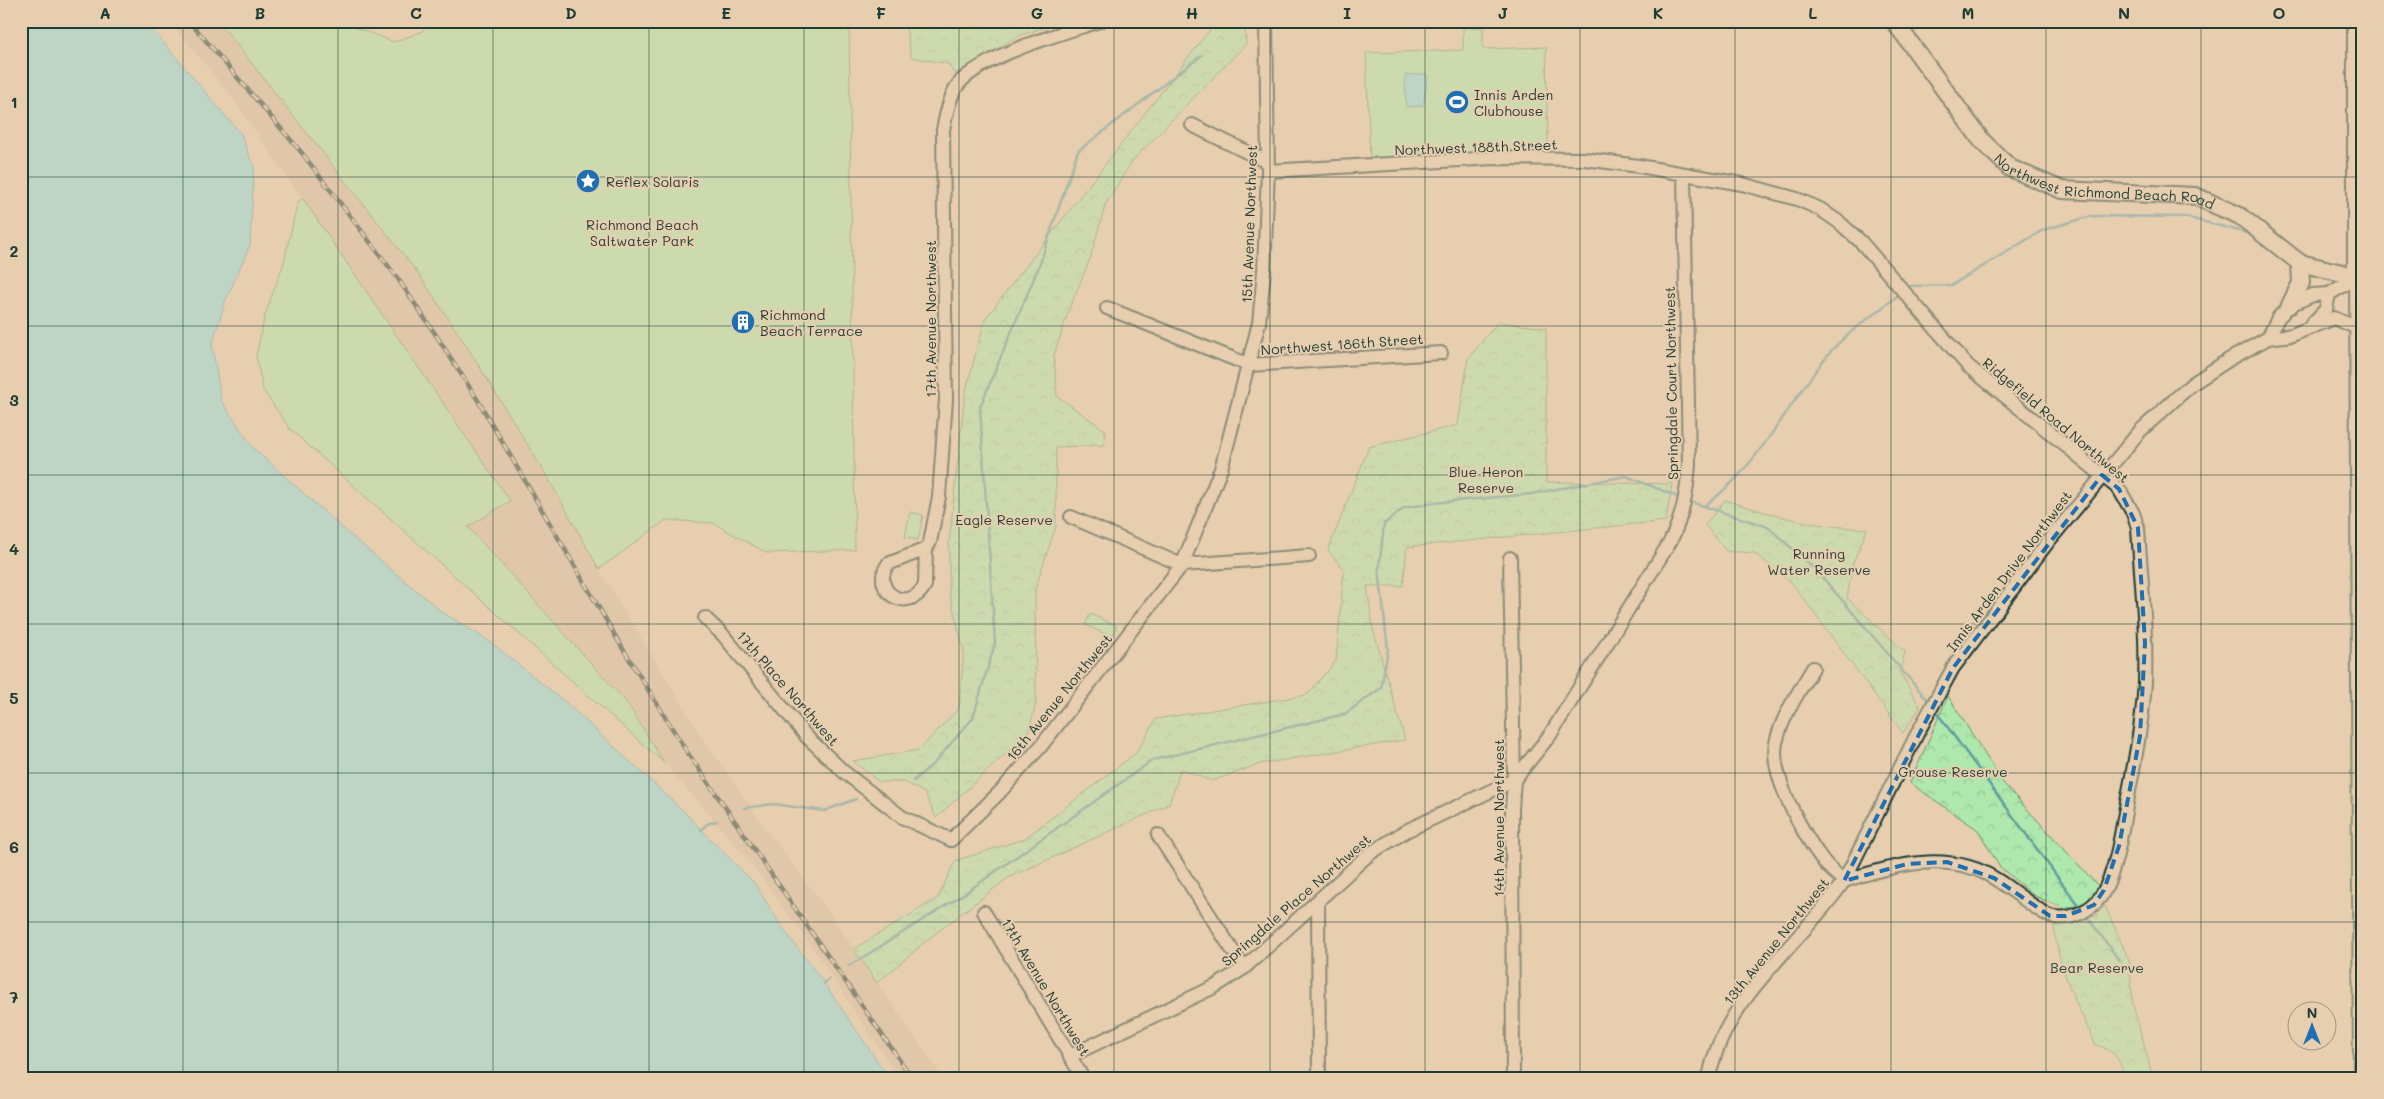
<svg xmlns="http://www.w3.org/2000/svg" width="2384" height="1099" font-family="Mali,sans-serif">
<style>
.built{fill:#d9bfa2}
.forest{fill:url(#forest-crowns);stroke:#669270}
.park{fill:#aee8ad;stroke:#669270}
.water{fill:#8cdee3;stroke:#609e9d}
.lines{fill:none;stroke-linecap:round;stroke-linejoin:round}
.stream{stroke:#609e9d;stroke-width:2.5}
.minor-casing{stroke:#1f3d34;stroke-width:16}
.major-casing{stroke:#1f3d34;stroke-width:20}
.minor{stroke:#e7ceaf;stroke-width:12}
.major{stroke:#e7ceaf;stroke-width:16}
.rail-casing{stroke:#1f3d34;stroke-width:4.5}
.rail{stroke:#e7ceaf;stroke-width:2.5;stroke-dasharray:8;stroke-linecap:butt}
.marked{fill:none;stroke:#1f6fb2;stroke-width:4;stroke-dasharray:10 6;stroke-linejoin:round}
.grid{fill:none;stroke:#1f3d34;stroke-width:1;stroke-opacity:0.55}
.labels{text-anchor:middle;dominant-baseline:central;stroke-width:4;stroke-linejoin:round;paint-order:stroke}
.poi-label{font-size:14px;fill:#1f3d34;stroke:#e7ceaf;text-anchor:start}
.street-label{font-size:14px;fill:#1f3d34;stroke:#e7ceaf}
.park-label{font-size:14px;fill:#26463a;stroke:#e7ceaf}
.neatline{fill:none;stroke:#1f3d34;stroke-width:2}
.grid-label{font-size:16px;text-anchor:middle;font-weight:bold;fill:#1f3d34}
</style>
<defs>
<pattern id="forest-crowns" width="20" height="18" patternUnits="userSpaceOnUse" patternTransform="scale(1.25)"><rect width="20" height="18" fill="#aee8ad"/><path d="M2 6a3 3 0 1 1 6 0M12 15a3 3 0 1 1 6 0" fill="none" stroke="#95c895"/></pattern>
</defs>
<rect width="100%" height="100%" fill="#e7ceaf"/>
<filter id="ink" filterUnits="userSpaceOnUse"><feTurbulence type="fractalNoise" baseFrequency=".02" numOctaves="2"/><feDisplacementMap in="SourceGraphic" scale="10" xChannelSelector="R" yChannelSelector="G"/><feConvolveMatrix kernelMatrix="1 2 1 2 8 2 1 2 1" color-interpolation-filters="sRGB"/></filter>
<g filter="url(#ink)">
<polygon class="built" points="169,21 218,21 418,273 466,345 547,476 599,569 700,734 769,833 826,908 943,1078 899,1078 810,944 750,862 665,764 627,703 468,527 510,501 228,92"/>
<g class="forest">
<polygon points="905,21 1065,21 1018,36 954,75 949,64 911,57"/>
<polygon points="1216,22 1244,23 1246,44 1133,160 1106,203 1090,259 1068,312 1054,356 1057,396 1106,431 1104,445 1056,447 1056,526 1035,589 1036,704 1028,733 936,818 925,793 905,782 879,782 853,761 919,750 959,708 964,651 949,592 949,543 965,394 985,319"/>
<polygon points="1498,322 1546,328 1546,482 1672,484 1666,521 1407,547 1403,586 1367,586 1373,629 1405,740 1260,764 1212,781 1181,769 1169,804 1008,878 932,936 877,983 854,949 938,898 955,861 1024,839 1136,753 1156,719 1307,695 1336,661 1344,570 1328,550 1369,447 1458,425 1468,359"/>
<path d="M1725,500C1774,516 1815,527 1867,529L1853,563L1847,598L1905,652L1900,672L1920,707L1903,733L1791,582L1754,553L1726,551L1705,525Z"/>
<polygon points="1948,696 2003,783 2100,888 2085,903 2065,909 2033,895 1999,866 1978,830 1910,783"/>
<path d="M2105,906L2129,960L2133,1005L2153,1078H2124C2121,1059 2114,1050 2096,1045C2078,1007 2057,967 2054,925L2090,921Z"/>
</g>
<g class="park">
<polygon points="230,21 338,21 394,42 421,32 431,21 849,21 855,550 767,553 713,523 666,520 599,569 547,476 466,345 418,273 222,26"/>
<polygon points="1483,27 1483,49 1546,47 1548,152 1370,157 1366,53 1463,50 1463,28"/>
<polygon points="303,199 510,501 468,527 627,703 665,764 290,429 263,390 256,356 265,315 284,262 298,201"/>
<polygon points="910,512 923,515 918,540 905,537"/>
<polygon points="1090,614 1117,626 1112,637 1085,625"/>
</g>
<g class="water">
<polygon points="21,21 145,21 241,134 254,168 250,245 225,302 212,345 221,400 253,448 349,534 442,612 489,641 565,702 673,801 755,884 781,926 824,983 889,1078 21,1078"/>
<polygon points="1426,74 1428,76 1423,106 1406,107 1405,75"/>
</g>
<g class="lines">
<g class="stream">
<polyline points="1907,288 1910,286 1952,285 2043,230 2092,216 2185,217 2251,234"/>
<polyline points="1688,501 1768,527 1817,571 1930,703"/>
<path d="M1704,506C1756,472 1792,396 1833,349C1848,331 1882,309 1901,293"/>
<polyline points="1935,710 2081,909"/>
<polyline points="913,781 934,763 973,718 995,643 980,407 1039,266 1078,151 1202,55"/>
<polyline points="744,808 773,804 824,811 856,799"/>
<polyline points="701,830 707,824 717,821"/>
<polyline points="2086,915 2119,960"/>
<polyline points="849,966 961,896 1153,760 1345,714 1381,688 1388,650 1379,569 1384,524 1404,508 1433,503 1531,494 1626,476 1681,498"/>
<polyline points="824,983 829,979"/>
</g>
<g class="minor-casing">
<g id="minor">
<polyline points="1192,125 1267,162"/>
<path d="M1268,171L1494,158L1585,159L1639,166L1742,184L1797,199L1820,209L1840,223L1861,242L1968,366L2119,489L2133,513L2138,528C2141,579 2147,631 2145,683C2142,725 2134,766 2126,807C2121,834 2117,866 2104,891C2095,909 2071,922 2050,916C2039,912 2009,887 1997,880C1950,849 1893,865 1844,881"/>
<polyline points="2356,278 2360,1078"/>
<polyline points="1107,308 1249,365 1441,353"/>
<polyline points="2311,325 2326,309 2329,294"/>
<polyline points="2268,338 2278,318 2290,305 2313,295 2329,294 2356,278"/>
<polyline points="1071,517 1182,565 1309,556"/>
<path d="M926,549L888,564C869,591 909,616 925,585L926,549L930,542L939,497L946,399L943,130C946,116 948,102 955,89C974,57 1063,33 1100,21"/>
<polyline points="1510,558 1514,780 1512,809 1513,1078"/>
<polyline points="705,618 723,635 807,737 844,772 902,817 951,840 1000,792 1041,746 1182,565 1221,469 1259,323 1264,271 1268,171 1266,21"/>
<path d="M1813,668C1799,692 1782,716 1776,743C1769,776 1805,837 1824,862C1830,869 1837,875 1844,881"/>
<polyline points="1158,835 1244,968"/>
<polyline points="1318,901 1319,1078"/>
<polyline points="984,912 1083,1078"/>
<path d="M1070,1056L1216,986L1244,968L1369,854L1406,831L1514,780L1550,735L1670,542C1683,516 1687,492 1689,464L1684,175"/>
<path d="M1709,1078C1723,998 1800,945 1844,881L1917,734L1953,668L2048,542L2140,431L2192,384L2230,359L2268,338L2292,335L2334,318L2355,327"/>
</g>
</g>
<g class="major-casing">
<g id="major">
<path id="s1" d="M1894,21L1982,141L2010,168L2062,190L2195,196L2240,216L2300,263L2363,278"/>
<polyline points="2356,21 2356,278"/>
<polyline points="2290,305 2301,283 2300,263"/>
</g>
</g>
<use href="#minor" class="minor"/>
<use href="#major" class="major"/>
<g class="rail-casing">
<polyline id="rail" points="189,21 302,153 396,276 436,335 479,402 623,649 685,749 912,1078"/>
</g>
<use href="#rail" class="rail"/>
</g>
</g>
<path d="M0 0H2384V1099H0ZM2102,475L2119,489L2138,528L2145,643L2140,736L2119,846L2104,890L2094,905L2066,916H2050L1994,878L1947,862L1907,864L1844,881L1953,668Z" fill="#e7ceaf" fill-opacity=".55" fill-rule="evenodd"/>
<path class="marked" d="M2102,475L2119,489L2138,528L2145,643L2140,736L2119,846L2104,890L2094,905L2066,916H2050L1994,878L1947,862L1907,864L1844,881L1953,668Z"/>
<path class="grid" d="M183,21V1078M338,21V1078M493,21V1078M649,21V1078M804,21V1078M959,21V1078M1114,21V1078M1270,21V1078M1425,21V1078M1580,21V1078M1735,21V1078M1891,21V1078M2046,21V1078M2201,21V1078M21,177H2363M21,326H2363M21,475H2363M21,624H2363M21,773H2363M21,922H2363"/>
<defs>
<g id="stadium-disc" transform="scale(1.25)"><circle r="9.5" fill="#1f6fb2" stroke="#e7ceaf"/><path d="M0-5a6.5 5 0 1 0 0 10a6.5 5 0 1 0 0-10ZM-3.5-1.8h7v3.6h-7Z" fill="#fff"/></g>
<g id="sight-disc" transform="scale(1.25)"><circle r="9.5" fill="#1f6fb2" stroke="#e7ceaf"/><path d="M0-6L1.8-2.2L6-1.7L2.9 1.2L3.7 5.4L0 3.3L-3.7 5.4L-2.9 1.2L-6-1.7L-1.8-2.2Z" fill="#fff"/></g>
<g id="building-disc" transform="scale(1.25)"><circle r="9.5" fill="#1f6fb2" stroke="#e7ceaf"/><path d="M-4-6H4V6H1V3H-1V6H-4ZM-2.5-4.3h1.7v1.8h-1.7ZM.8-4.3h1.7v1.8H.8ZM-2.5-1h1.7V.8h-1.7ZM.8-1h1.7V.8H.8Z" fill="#fff"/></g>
</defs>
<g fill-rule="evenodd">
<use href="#stadium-disc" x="1457" y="102"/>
<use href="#sight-disc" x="588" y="181"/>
<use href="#building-disc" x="743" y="322"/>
</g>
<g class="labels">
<g class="poi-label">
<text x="1474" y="94">Innis Arden<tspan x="1474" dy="16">Clubhouse</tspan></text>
<text x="606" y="181">Reflex Solaris</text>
<text x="760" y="314">Richmond<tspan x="760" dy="16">Beach Terrace</tspan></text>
</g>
<g class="street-label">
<text transform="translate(1476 147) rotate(-2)">Northwest 188th Street</text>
<text stroke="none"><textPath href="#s1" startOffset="284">Northwest Richmond Beach Road</textPath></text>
<text transform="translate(1249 224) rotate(-88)">15th Avenue Northwest</text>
<text transform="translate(930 319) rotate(-90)">17th Avenue Northwest</text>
<text transform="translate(1342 344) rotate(-4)">Northwest 186th Street</text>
<text transform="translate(1671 383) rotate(-91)">Springdale Court Northwest</text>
<text transform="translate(2056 420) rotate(40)">Ridgefield Road Northwest</text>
<text transform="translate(2009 571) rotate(-53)">Innis Arden Drive Northwest</text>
<text transform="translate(788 688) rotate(49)">17th Place Northwest</text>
<text transform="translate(1059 697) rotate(-51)">16th Avenue Northwest</text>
<text transform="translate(1498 818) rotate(-90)">14th Avenue Northwest</text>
<text transform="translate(1296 900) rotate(-41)">Springdale Place Northwest</text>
<text transform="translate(1776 941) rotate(-51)">13th Avenue Northwest</text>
<text transform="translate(1046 987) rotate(59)">17th Avenue Northwest</text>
</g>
<g class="park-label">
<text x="642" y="224">Richmond Beach<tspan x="642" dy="16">Saltwater Park</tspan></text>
<text x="1486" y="471">Blue Heron<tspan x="1486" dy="16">Reserve</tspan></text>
<text x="1004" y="519">Eagle Reserve</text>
<text x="1819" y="553">Running<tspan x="1819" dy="16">Water Reserve</tspan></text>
<text x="1953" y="771">Grouse Reserve</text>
<text x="2097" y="967">Bear Reserve</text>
</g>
</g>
<rect width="2384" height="1099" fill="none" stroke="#e7ceaf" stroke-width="55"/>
<g transform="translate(2312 1026)"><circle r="24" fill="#e7ceaf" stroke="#97947e"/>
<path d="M0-4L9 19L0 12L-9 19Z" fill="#1f6fb2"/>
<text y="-8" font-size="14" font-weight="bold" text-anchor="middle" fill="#1f3d34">N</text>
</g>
<rect x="28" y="28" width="2328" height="1044" class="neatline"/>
<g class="grid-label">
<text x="105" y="19">A</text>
<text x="260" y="19">B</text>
<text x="416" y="19">C</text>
<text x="571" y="19">D</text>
<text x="726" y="19">E</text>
<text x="881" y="19">F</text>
<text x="1037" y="19">G</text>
<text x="1192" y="19">H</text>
<text x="1347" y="19">I</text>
<text x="1503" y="19">J</text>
<text x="1658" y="19">K</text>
<text x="1813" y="19">L</text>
<text x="1968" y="19">M</text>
<text x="2124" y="19">N</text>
<text x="2279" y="19">O</text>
<text x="14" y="108">1</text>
<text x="14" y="257">2</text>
<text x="14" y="406">3</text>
<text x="14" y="555">4</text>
<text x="14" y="704">5</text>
<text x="14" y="853">6</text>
<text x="14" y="1003">7</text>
</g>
</svg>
